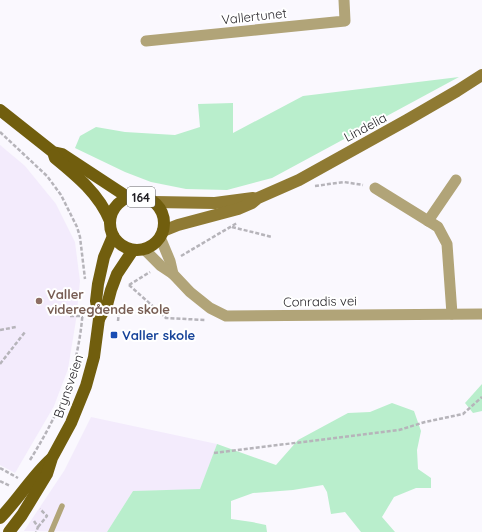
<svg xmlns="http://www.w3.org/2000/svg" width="482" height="532" font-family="Quicksand,sans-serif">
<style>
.education{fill:#f3ebfc}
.green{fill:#b9eecc}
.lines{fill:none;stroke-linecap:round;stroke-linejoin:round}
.path{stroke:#b6b4ba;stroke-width:2.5;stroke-dasharray:4 2;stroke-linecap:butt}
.lane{stroke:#b1a478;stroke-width:5.5}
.street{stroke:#b1a478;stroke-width:11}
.secondary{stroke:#8f7a33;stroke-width:12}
.primary{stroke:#715e0e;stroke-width:12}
.education-dot{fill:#8d6e63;stroke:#fff;stroke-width:1.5}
.transit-dot{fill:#1a4fb4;stroke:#fff;stroke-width:1.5}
.labels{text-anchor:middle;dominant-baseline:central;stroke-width:4;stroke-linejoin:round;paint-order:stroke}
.shield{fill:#fff;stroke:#636265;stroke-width:1}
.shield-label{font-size:12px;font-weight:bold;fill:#201e23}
.street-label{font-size:13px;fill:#201e23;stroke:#fff}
.education-label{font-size:13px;font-weight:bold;fill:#785e54;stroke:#fff;text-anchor:start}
.transit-label{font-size:13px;font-weight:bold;fill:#164399;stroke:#fff;text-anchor:start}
</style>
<rect width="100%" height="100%" fill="#faf8fe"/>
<g class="education">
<polygon points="0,145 25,166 56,204 75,242 80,281 76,320 68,369 54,406 15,473 0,465"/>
<polygon points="91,417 217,444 200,490 133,491 107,532 24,531 64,471"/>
</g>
<g class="green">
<polygon points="459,77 272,178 227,190 186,189 151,182 125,172 75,148 80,136 96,127 125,132 175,135 200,127 198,104 233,103 233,133 303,96"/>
<polygon points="482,384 482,411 473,413 465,403"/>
<polygon points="392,403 414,411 421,431 417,450 418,469 431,478 431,488 416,488 394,497 382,517 395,532 361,532 345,512 331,514 327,492 323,485 293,490 253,493 231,501 231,519 252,522 266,525 267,532 107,532 133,491 200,489 217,444 276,465 298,440 348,413 370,412"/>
</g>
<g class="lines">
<g class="path">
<polyline points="0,132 47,176 61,195 77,227 80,237 85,279"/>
<polyline points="315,186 344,182 363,185"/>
<polyline points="232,227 272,237"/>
<polyline points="181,256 237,223"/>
<polyline points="129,285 166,318 205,320"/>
<polyline points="129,285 150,272"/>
<polyline points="70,316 83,316"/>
<polyline points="118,321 119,311"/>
<polyline points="0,330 16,327"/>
<polyline points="0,364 25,332"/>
<polyline points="214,453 399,430 425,422 463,414 482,397"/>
<path d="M30,460C61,410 79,368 83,308"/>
<polyline points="0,468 18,478"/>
<polyline points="0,481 10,486"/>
<polyline points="34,521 38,527 36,532"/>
<polyline points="38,527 47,516 40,509"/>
</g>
<polyline class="lane" points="51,532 62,506"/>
<g class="street">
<polyline points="146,41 345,21 344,0"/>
<polyline points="375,188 438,227 447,244 452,314"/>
<polyline points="428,221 456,180"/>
<polyline points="160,237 170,261 173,274"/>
<polyline points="144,249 161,266 173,274 190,292 210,308 226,316 482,314"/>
</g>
<g class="secondary">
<polyline points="154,202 215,203 253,198"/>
<polyline points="163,231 178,225 238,209 252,203 258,198 299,180 407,120 457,91 482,75"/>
</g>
<g class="primary">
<polyline points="0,110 53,152 62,154 129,198"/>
<path d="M54,155L55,158C77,176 99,194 110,221"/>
<circle cx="137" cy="223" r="27"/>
<polyline points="99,319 107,305 111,290 117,274 133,250"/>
<path d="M0,518C18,500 32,476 51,459"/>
<polyline points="9,532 22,515 47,474 52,458 71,423 86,386 94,357 99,319 96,301 98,284 104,257 113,236"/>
</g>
</g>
<circle class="education-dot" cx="39" cy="301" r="4"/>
<rect class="transit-dot" x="110" y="331" width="8" height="8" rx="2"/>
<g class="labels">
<rect class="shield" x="127" y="187" width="28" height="20" rx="3"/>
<g class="shield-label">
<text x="141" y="197">164</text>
</g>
<g class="street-label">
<text transform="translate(254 16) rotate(-6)">Vallertunet</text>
<text transform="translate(365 127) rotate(-28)">Lindelia</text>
<text transform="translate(320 301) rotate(-1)">Conradis vei</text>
<text transform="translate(68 386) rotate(-71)">Brynsveien</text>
</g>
<g class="education-label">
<text x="47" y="294">Valler<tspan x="47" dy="15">videregående skole</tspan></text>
</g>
<g class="transit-label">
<text x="122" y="335">Valler skole</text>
</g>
</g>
</svg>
